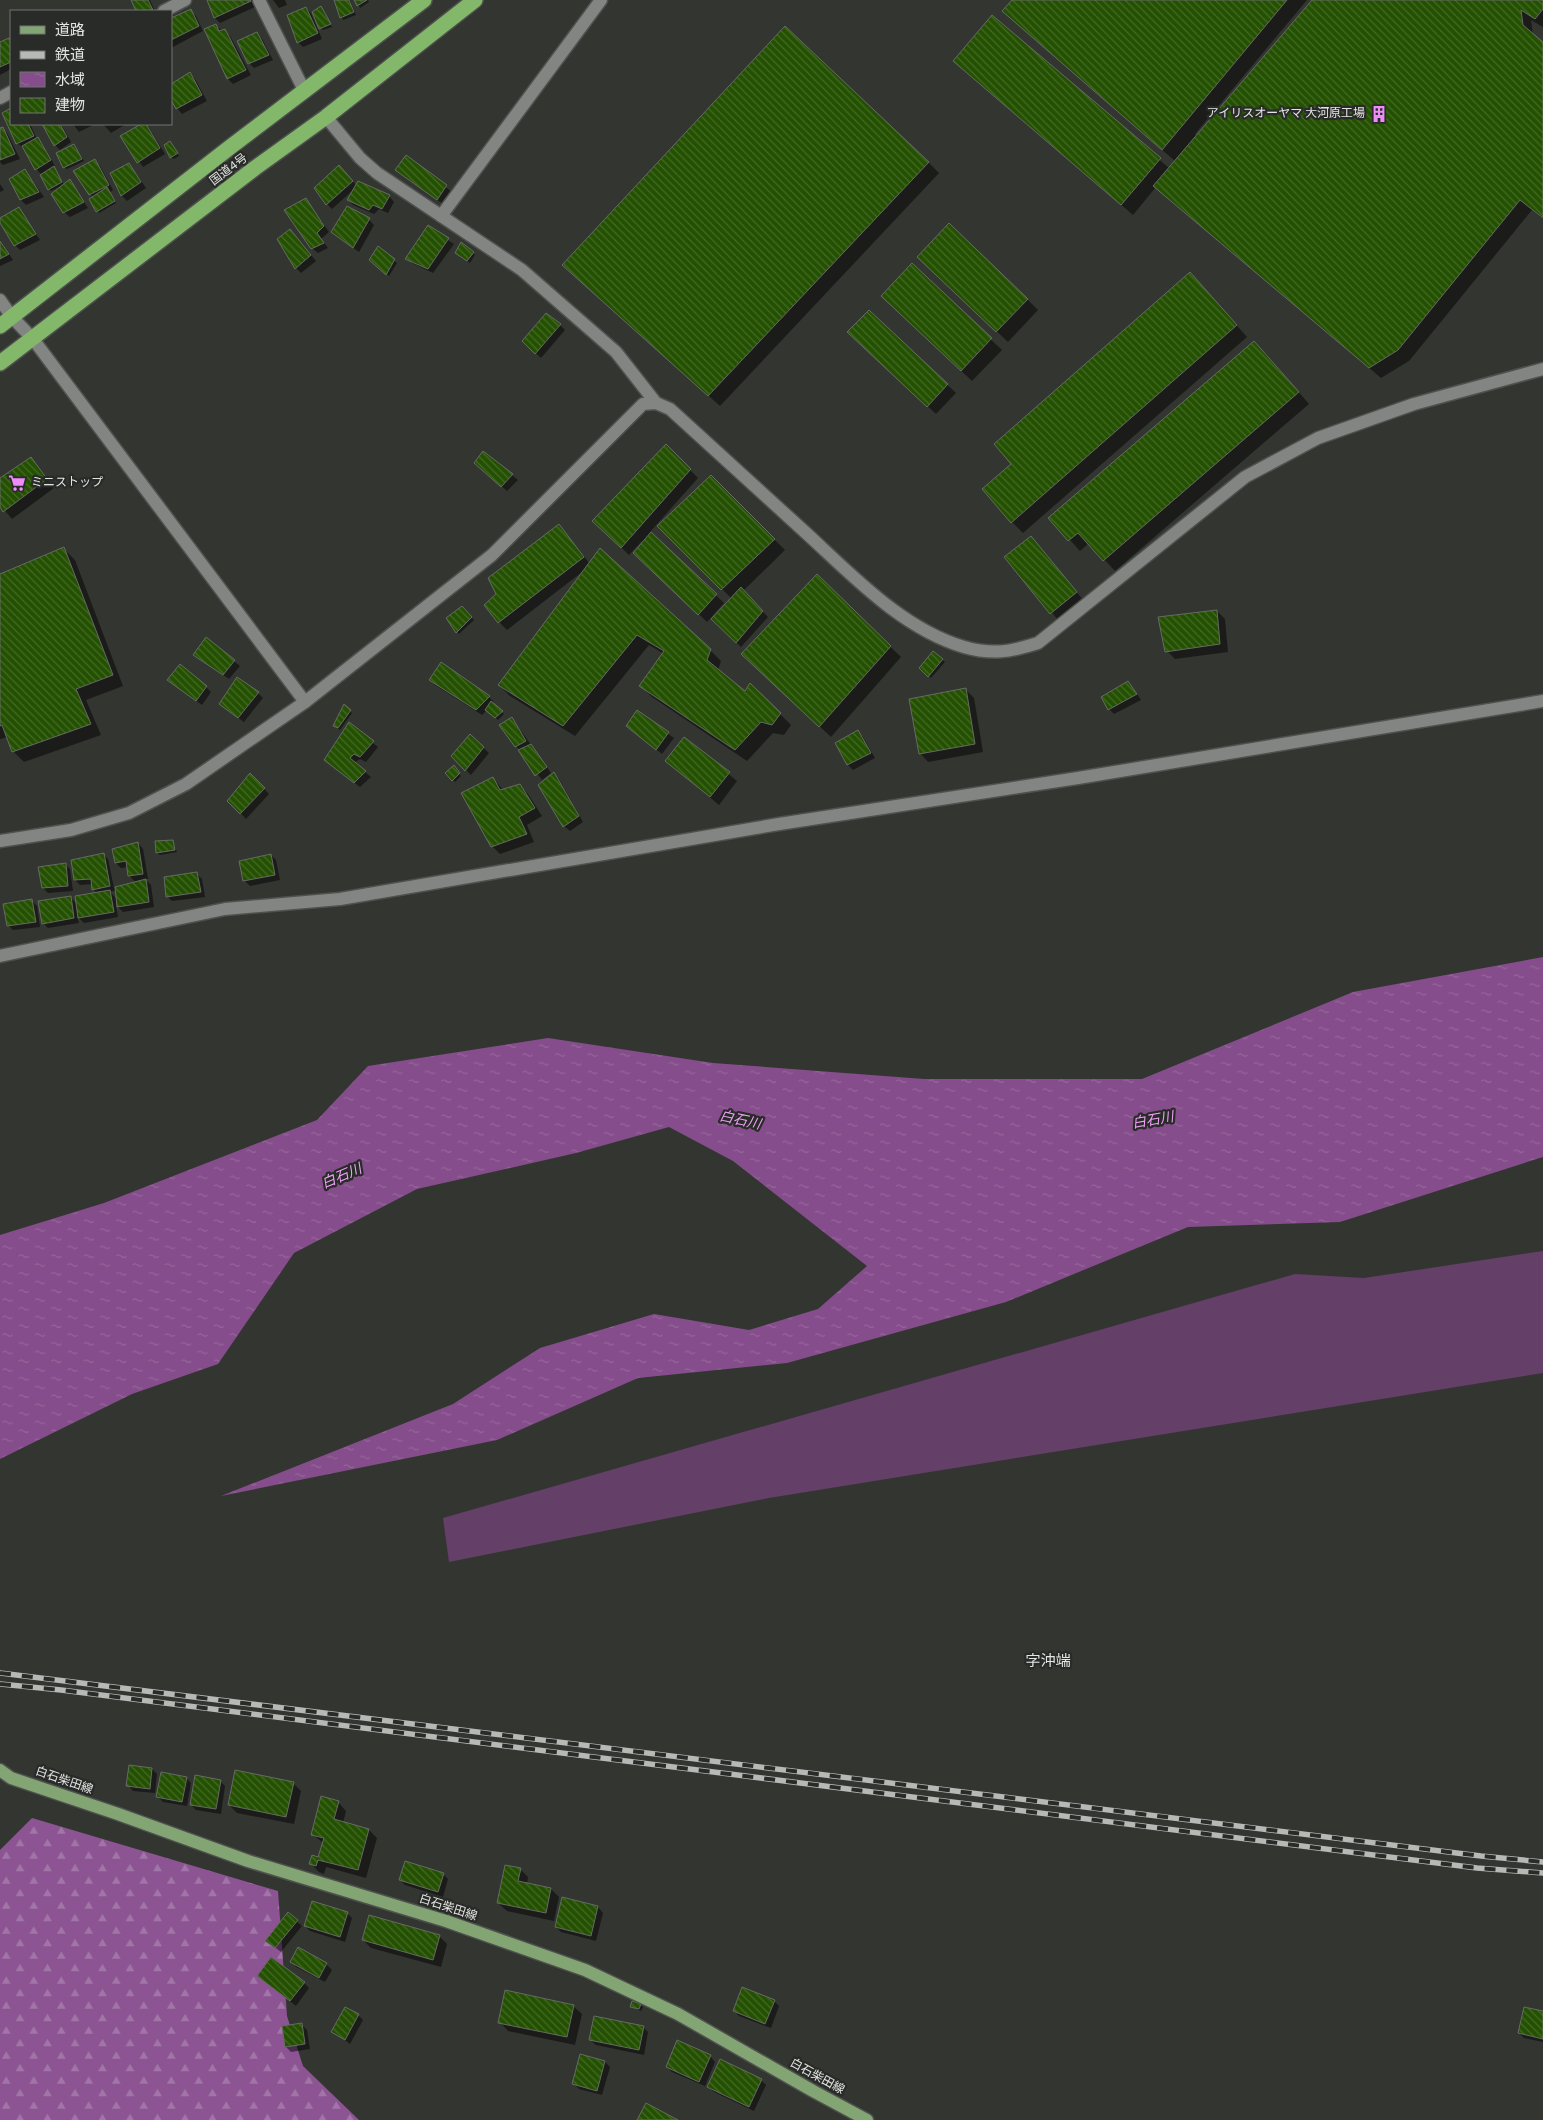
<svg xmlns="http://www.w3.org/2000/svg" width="1543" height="2120" font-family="Overpass,'Noto Sans JP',sans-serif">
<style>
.forest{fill:url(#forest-firs)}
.garden{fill:#643f68}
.water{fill:url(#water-ripples)}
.shadow{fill:#0007;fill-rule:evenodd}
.building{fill:url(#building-back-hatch);stroke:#676a65}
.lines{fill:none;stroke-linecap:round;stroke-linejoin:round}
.minor-casing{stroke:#4e514e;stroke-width:15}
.major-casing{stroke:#4e514e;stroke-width:15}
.highway-casing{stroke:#4e514e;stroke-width:18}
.minor{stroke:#828581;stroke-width:12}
.major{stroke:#83a473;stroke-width:12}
.highway{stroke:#83b86a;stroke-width:15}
.rail-casing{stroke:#b7b9b6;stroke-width:5.5}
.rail{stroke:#292b28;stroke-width:4;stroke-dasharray:11;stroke-linecap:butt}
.labels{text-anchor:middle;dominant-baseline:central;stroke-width:4.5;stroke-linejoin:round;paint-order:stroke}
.poi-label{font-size:12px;fill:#e3e5e3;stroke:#292b28;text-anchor:end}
.street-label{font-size:12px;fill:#e3e5e3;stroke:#292b28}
.water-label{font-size:14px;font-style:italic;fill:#efa1f8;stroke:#292b28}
.quarter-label{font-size:15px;fill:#e3e5e3;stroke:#292b28}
</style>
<defs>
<pattern id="forest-firs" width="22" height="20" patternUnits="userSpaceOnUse" patternTransform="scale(1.25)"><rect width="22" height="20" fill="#8c5493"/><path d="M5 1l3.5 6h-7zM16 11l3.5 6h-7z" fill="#a175a7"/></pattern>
<pattern id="water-ripples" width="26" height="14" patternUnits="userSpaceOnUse" patternTransform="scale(1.25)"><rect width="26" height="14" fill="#854d8b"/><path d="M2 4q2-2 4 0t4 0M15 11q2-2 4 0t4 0" fill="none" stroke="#96669b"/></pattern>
<pattern id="building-back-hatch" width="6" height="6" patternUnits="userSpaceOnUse" patternTransform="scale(1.25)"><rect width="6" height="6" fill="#245101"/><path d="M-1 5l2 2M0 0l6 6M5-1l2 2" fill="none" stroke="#446a26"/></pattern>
</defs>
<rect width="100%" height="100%" fill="#333531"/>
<polygon class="forest" points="32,1818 278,1891 287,2016 303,2066 359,2120 0,2120 0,1850"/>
<polygon class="garden" points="1543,1251 1543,1373 769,1498 449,1562 443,1518 1295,1274 1364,1278"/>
<polygon class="water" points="1543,957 1543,1157 1340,1222 1188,1227 1006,1302 787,1363 638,1378 497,1440 221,1496 453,1404 540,1348 654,1314 749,1330 818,1309 867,1266 733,1161 669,1127 576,1153 417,1189 294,1253 218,1364 132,1394 0,1459 0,1235 104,1203 317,1120 368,1066 548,1038 713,1063 924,1079 1142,1079 1353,992"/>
<g class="shadow">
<polygon points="132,0 150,0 155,11 138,11"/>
<polygon points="208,0 252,0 255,7 220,23 215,18"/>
<polygon points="273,0 285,0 287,5 279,8"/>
<polygon points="335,0 350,0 356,15 343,20"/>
<polygon points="356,0 368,0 369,2 360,8"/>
<polygon points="1013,0 1307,0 1195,134 1197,136 1314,0 1543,0 1543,27 1531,20 1533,35 1543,43 1543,219 1532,210 1409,361 1381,378 1156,187 1133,215 954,61 992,17 1169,168 1175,161 1015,22"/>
<polygon points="306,8 311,13 322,39 303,47 298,42"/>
<polygon points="323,10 332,27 323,30 321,28"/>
<polygon points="191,11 196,16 203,31 171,48 171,20"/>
<polygon points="216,26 230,36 251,75 233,84 228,79"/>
<polygon points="257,34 262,39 273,60 254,68 249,63"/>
<polygon points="9,39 11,42 11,69 0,75 0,43"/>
<polygon points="190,74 195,79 207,101 182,114 177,108"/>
<polygon points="11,110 11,124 30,124 37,139 42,143 55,166 53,167 64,185 70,181 88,208 70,217 64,212 59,187 51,191 49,189 42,175 36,169 24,148 17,143 3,113"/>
<polygon points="44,124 61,124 71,142 60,150 55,145"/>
<polygon points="73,124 95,124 79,132"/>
<polygon points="103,124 126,124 111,133"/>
<polygon points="143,124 149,128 165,154 143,167 122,136"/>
<polygon points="2,128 7,133 20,159 3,165 0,162 0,129"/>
<polygon points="74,145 84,161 67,169 64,167"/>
<polygon points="172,145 179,156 174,159 171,157"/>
<polygon points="406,157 452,192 443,204 402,175"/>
<polygon points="94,161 100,166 113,190 110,192 116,203 99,213 94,198 90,194"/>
<polygon points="928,162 939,173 720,406 575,276"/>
<polygon points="129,164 146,188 127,201 122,196 112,174"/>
<polygon points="339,167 357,186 389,196 394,202 388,213 379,209 374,214 353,205 348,200 353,190 332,209 327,204"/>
<polygon points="25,170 44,197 26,205 21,200"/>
<polygon points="0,184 4,190 0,192"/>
<polygon points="306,200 329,232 321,239 328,248 318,253 312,248"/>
<polygon points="19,209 40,240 20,250 15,245 0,220"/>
<polygon points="369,220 374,225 359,252 338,237"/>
<polygon points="428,227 454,244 433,273 412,263 407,258"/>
<polygon points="295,236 316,261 301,273 296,268"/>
<polygon points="0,240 13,260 0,266"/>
<polygon points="379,248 397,263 389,276 371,260"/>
<polygon points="473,253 475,255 470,263 458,255"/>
<polygon points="912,265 1002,350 972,381 894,307"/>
<polygon points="930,268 1027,299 1038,310 1008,342"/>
<polygon points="1201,285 1247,337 1023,533 1012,522 1013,464"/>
<polygon points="869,311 956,393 936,414 857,340"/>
<polygon points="560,325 565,330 541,358 523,341"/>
<polygon points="1265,353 1309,404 1115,571 1089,543 1080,551 1050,518"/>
<polygon points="666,445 698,478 650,532 724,603 707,622 635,552 643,543 641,542 629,555 594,521"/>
<polygon points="484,452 518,480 507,491 481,468"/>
<polygon points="31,459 54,488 12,519 0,505 0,480"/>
<polygon points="711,477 785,550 743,591 768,617 741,647 713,619 732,599 659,526"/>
<polygon points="559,526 590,564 710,650 721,661 718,670 745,693 751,685 791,725 784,735 773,733 747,761 652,697 641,686 664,654 649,645 575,736 510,696 499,685 582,572 507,630 499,622 497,595"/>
<polygon points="1039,546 1084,601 1059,621 1006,558"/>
<polygon points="64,549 75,560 123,686 86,700 101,735 24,762 13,751 8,737 0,739 0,575"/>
<polygon points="817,576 901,657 831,737 754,665"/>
<polygon points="462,607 474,620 459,634 448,619"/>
<polygon points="1217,611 1225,619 1228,652 1175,659 1167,651"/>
<polygon points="206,639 240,666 229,679 195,655"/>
<polygon points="933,652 945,662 931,678 921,668"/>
<polygon points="441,664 489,697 494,702 492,704 504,714 498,720 487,710 482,715 435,685 430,680"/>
<polygon points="168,680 206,687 211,692 202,705"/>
<polygon points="1133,688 1141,700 1114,714 1109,709"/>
<polygon points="966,690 974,698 983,752 928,762 920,753"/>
<polygon points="258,693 263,698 244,722 226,709"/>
<polygon points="345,706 352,713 340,730 334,725"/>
<polygon points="637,711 674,738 662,754 633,731"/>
<polygon points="512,718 551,773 542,780 501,726"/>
<polygon points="349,724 378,747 366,762 360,759 354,763 371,777 360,787 331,765"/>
<polygon points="858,731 863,737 875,758 853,770 848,765"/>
<polygon points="470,736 489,753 471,775 452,756"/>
<polygon points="685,738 737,781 719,805 667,761"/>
<polygon points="456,769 461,776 455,782 447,773"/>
<polygon points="250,774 269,794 246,819 229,801"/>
<polygon points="554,774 559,779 583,822 570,831 564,826"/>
<polygon points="493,778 503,790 520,786 528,794 542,816 527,825 534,842 500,854 492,846"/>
<polygon points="172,841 177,852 160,855 157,853"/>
<path d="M138,843L143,849L148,879H145L151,885L154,907L123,912L116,905L118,917L84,923L77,916L79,923L48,928L43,923L70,897L77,904L97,893L93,889V884L80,885L75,880L103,854L108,859L114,888L136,883L129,875L128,867L121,868L116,863ZM117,890V899L110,892Z"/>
<polygon points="271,855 276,860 280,880 250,886 244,880"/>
<polygon points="65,864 70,869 73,891 48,893 43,888"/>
<polygon points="197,874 202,879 205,897 172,901 167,896"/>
<polygon points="31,900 37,906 40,927 13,930 8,925"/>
<polygon points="152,1769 157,1774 155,1793 133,1791 128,1785"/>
<polygon points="186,1778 191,1783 187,1806 163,1802 157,1796"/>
<polygon points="220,1781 225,1786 221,1814 196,1810 191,1805"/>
<polygon points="293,1783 301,1791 294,1824 237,1813 229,1805"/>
<polygon points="338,1802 346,1811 343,1823 369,1830 377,1838 366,1878 326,1867 324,1874 319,1872 311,1864 319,1859 323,1843 312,1834"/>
<polygon points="520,1869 528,1877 527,1884 551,1889 559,1897 554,1921 507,1911 498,1903"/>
<polygon points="443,1874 448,1879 443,1897 405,1885 400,1880"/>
<polygon points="598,1907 603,1913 596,1941 561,1932 556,1927"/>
<polygon points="347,1913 352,1918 345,1942 310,1931 305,1926"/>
<polygon points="288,1914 302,1926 281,1952 267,1941"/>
<polygon points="439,1936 447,1944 441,1967 371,1948 363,1940"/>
<polygon points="298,1949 326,1964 332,1970 325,1982 296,1967 291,1961"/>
<polygon points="258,1976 304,1983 309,1988 296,2006"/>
<polygon points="774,2001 779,2006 771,2028 739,2016 734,2011"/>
<polygon points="641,2005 643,2007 641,2011 631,2006"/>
<polygon points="573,2006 582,2014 575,2045 508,2031 500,2022"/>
<polygon points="1543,2013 1543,2042 1524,2038 1519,2033"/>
<polygon points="358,2015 363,2020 350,2044 333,2031"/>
<polygon points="302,2025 307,2030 310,2049 291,2052 286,2047"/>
<polygon points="643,2027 648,2032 644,2055 596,2045 590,2040"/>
<polygon points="710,2056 715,2062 705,2086 672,2072 667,2067"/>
<polygon points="605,2062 610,2067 602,2095 579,2089 574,2084"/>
<polygon points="761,2080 766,2085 754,2111 714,2092 708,2087"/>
</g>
<g class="building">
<polygon points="131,0 148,0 153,10 136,11"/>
<polygon points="207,0 250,0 251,1 214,18"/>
<polygon points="334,0 349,0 354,12 340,18"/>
<polygon points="354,0 367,0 357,6"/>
<polygon points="1012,0 1287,0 1162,150 1002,11"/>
<polygon points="1312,0 1543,0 1543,9 1535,19 1521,10 1523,25 1543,42 1543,218 1520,200 1398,350 1369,368 1153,186"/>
<polygon points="321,6 331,24 319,29 312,12"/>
<polygon points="306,7 318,33 297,43 287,15"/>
<polygon points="191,9 199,26 171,40 171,18"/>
<polygon points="992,15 1161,158 1121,205 953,61"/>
<polygon points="216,24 219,31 225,29 246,70 227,79 204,29"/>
<polygon points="785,26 929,162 708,396 562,265"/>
<polygon points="257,32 269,55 248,64 237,41"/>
<polygon points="9,38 11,42 11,62 0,67 0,42"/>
<polygon points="190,72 202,95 176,109 171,100 171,84"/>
<polygon points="11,108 11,124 28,124 34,136 16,144 2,113"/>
<polygon points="42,124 60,124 67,137 54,146"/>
<polygon points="141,124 146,124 160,148 137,163 120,136"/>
<polygon points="3,127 15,154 0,160 0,128"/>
<polygon points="38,137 51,160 35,170 22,146"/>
<polygon points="170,141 178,153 170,158 164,145"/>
<polygon points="74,144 82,159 63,168 56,153"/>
<polygon points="406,155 447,185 437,200 395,170"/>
<polygon points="95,159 109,185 89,195 73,171"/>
<polygon points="129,163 141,182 121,196 110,173"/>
<polygon points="339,165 353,181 326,205 314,188"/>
<polygon points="54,166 62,182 48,190 40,175"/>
<polygon points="25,169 39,192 20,200 9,179"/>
<polygon points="70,179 84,202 63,213 51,194"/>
<polygon points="358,181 390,195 382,209 373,205 369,210 347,200"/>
<polygon points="107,187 115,201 96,212 89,199"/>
<polygon points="306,198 324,226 317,233 324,243 311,249 284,210"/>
<polygon points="347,206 370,218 353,248 331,232"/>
<polygon points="19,207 36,234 14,246 0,223 0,218"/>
<polygon points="949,223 1028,299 996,332 917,257"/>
<polygon points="428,225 449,238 428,269 405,259"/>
<polygon points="290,229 311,255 295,269 277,239"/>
<polygon points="0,241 9,254 0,259"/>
<polygon points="461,242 474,252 467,261 455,253"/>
<polygon points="378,246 395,259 386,275 369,260"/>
<polygon points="912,263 992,338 961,371 881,296"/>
<polygon points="1190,272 1237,325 1011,523 982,489 1011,464 994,444"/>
<polygon points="869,310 948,384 927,407 847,332"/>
<polygon points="546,313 561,324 535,354 522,341"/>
<polygon points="1254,341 1299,392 1103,561 1078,533 1068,541 1048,518"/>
<polygon points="666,444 691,469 621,548 592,521"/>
<polygon points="483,451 513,474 501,487 474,463"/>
<polygon points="31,457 47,479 3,512 0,507 0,478"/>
<polygon points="711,475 775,539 721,590 657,526"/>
<polygon points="559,524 584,557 498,623 484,605 496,594 488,578"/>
<polygon points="651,532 717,594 698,615 633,553"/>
<polygon points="1031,536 1077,592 1050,614 1004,557"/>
<polygon points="64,547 113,675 76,689 91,724 12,752 2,725 0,726 0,574"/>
<polygon points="600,548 711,649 707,660 745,691 750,683 781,713 772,725 761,722 735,750 639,686 664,651 637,635 563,726 498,685"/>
<polygon points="817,574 891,646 819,727 741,654"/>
<polygon points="741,587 763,611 736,643 711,619"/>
<polygon points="462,606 472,617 456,633 446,618"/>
<polygon points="1217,610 1220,644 1165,652 1158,617"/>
<polygon points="206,637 235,660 223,675 193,655"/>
<polygon points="933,651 943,659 928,677 919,668"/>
<polygon points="441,662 490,696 476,710 429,680"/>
<polygon points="180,664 207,686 196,701 167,680"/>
<polygon points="237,677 259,692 238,718 219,704"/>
<polygon points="1128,681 1137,694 1108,710 1101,697"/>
<polygon points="966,688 975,744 919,754 909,699"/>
<polygon points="491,701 503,711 495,718 485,710"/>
<polygon points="344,704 351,710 338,728 333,726"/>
<polygon points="637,710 669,732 656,750 626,726"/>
<polygon points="512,717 526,741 515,747 499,725"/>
<polygon points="349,722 374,741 360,757 354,754 350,758 366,771 354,783 324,760"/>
<polygon points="858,730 871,753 847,765 835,743"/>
<polygon points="470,734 484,747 465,771 451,756"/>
<polygon points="684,737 730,772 710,797 665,761"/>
<polygon points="531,744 547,767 535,776 518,750"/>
<polygon points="454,765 460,773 452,781 445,773"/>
<polygon points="554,772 579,816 563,827 538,785"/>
<polygon points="250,773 265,788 240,814 227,801"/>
<polygon points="493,777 500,790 520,784 535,808 519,817 527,834 491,847 461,793"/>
<polygon points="173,840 175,850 156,853 155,841"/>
<polygon points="138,842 143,874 128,876 126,861 115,863 112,849"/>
<polygon points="104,853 110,886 92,890 91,879 74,880 71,860"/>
<polygon points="271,854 275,875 243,881 239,861"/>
<polygon points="66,863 68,886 42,888 38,867"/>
<polygon points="197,872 201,892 166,897 164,877"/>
<polygon points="146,879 149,902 117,907 115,887"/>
<polygon points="110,890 114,912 78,918 75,896"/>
<polygon points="71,896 74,918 42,924 38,901"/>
<polygon points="32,899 36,922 7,926 3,904"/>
<polygon points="129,1765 152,1768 150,1789 126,1786"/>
<polygon points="235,1770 294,1782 286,1817 228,1805"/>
<polygon points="161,1772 187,1777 182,1802 156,1797"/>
<polygon points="195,1775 221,1780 216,1809 190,1805"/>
<polygon points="321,1796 339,1801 334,1819 369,1829 358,1870 318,1860 316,1866 309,1864 312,1855 318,1857 324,1838 311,1835"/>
<polygon points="405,1861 444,1873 438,1892 399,1880"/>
<polygon points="505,1865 521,1868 518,1881 551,1888 546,1913 497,1903"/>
<polygon points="562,1897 598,1906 591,1936 555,1927"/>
<polygon points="312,1901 348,1912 340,1937 304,1926"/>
<polygon points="288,1912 298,1920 275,1948 265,1941"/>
<polygon points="369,1915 440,1935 433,1960 362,1940"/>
<polygon points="298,1947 327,1963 319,1978 290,1962"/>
<polygon points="271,1957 305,1982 290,2001 257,1976"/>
<polygon points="742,1987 775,2000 765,2024 733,2011"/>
<polygon points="505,1990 574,2005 567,2037 498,2023"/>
<polygon points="632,2001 641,2004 639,2009 630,2007"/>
<polygon points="345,2007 359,2014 345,2040 331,2032"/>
<polygon points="1524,2007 1543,2011 1543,2039 1518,2033"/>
<polygon points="594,2016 644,2026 639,2050 589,2040"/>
<polygon points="302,2023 305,2044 285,2047 282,2026"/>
<polygon points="677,2040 711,2055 699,2082 666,2067"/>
<polygon points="580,2054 605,2061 597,2091 572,2084"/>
<polygon points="720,2059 762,2079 749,2107 707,2087"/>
<polygon points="646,2103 678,2120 637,2120"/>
</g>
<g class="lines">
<g class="minor-casing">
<g id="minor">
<polyline points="259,0 305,92"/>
<polyline points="164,11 185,0"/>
<polyline points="0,98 11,92"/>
<polyline points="326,117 360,158 377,173 522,270 616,352 656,403"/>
<polyline points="441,216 601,0"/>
<polyline points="0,300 12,317 33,339 305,702"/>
<path d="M0,841L71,830L129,813L186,784L305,702L492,555L643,404L656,403L670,409C715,450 760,491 805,532C851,574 902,629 964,647C992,655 1010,652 1038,643L1245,477L1318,438L1414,404L1543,369"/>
<polyline points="0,956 225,909 340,899 779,824 1078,778 1543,701"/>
</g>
</g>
<g class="major-casing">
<polyline id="major" points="0,1770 11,1778 118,1814 248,1861 446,1921 585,1970 678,2014 813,2091 867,2120"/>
</g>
<g class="highway-casing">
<g id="highway">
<polyline points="0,326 229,148 424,0"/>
<polyline points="0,363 255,168 326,117 475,0"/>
</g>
</g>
<use href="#minor" class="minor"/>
<use href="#major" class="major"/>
<use href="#highway" class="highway"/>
<g class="rail-casing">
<g id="rail">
<polyline points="0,1673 1481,1856 1543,1862"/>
<polyline points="0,1684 61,1690 1477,1868 1543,1873"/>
</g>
</g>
<use href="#rail" class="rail"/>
</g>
<defs>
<g id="building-bare" transform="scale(1.35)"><path d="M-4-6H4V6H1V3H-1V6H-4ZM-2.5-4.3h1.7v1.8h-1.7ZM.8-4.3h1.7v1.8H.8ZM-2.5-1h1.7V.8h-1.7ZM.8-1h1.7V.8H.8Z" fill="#ed8cf9" stroke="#292b28" stroke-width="2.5" paint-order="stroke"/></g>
<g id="supermarket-bare" transform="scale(1.35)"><path d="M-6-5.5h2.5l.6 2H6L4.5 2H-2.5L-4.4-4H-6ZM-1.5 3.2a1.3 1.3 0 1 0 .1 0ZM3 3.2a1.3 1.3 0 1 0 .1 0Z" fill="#ed8cf9" stroke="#292b28" stroke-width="2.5" paint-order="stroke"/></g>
</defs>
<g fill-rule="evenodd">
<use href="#building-bare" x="1379" y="114"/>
<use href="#supermarket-bare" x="17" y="483"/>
</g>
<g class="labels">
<g class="poi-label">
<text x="1365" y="114">アイリスオーヤマ 大河原工場</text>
<text x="31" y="483" text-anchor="start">ミニストップ</text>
</g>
<g class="street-label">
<text transform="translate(229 170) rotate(-37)">国道4号</text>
<text transform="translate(64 1781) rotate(19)">白石柴田線</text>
<text transform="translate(448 1908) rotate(18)">白石柴田線</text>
<text transform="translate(817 2077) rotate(29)">白石柴田線</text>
</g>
<g class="water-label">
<text transform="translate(740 1121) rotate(12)">白石川</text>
<text transform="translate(1153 1121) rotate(-10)">白石川</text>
<text transform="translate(342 1177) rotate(-23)">白石川</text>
</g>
<g class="quarter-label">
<text x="1048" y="1662">字沖端</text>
</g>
</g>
<rect x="10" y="10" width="162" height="115" fill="#292b28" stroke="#737573"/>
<rect x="20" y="26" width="25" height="8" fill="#83a473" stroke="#737573"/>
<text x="55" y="35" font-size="15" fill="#e3e5e3">道路</text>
<rect x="20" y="51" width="25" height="8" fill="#b7b9b6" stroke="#737573"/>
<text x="55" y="60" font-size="15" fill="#e3e5e3">鉄道</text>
<rect x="20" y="72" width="25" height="15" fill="url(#water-ripples)" stroke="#737573"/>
<text x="55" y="85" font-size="15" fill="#e3e5e3">水域</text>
<rect x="20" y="98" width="25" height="15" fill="url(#building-back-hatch)" stroke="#737573"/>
<text x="55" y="110" font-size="15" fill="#e3e5e3">建物</text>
</svg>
